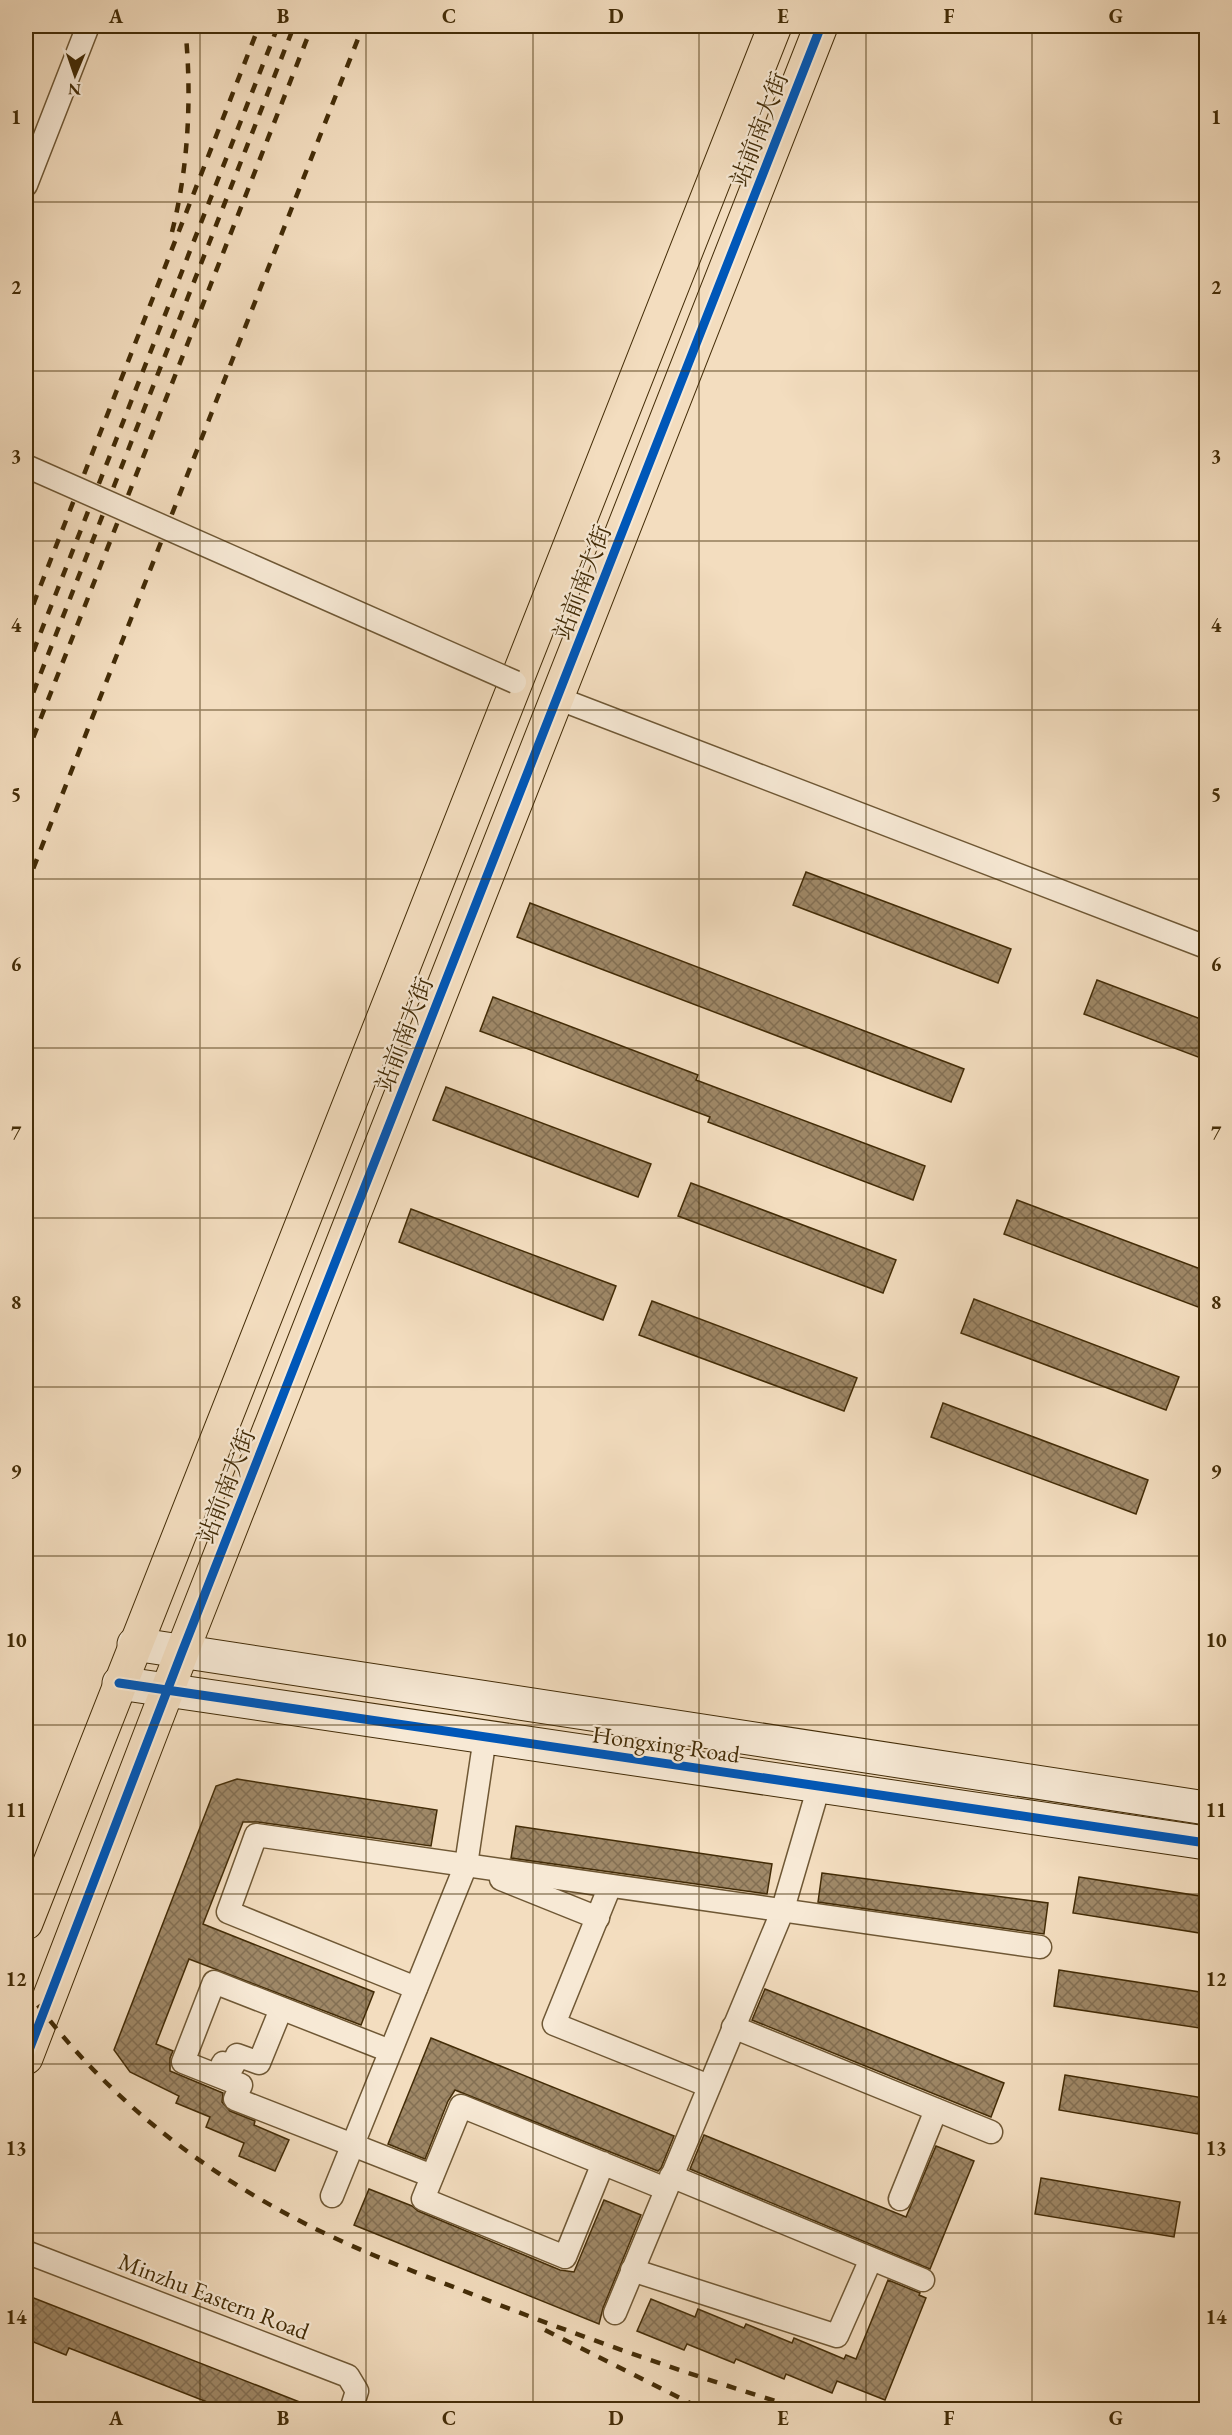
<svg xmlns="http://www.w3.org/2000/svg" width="1232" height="2435" font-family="'EB Garamond','Noto Serif SC',serif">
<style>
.building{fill:url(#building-cross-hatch);stroke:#432c07;stroke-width:1.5}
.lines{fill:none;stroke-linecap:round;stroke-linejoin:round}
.street-casing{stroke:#6f5835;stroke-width:25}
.secondary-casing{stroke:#432c07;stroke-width:35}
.highway-casing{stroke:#432c07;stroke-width:35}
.street{stroke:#f7e9d5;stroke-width:22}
.secondary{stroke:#f7e9d5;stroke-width:33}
.highway{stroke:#f3ddbf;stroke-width:33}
.rail{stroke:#432c07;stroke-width:4.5;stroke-dasharray:10 10;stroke-linecap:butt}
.street-bridge-casing{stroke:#6f5835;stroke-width:25;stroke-linecap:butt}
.street-bridge{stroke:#f7e9d5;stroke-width:22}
.cycleway-casing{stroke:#f7e9d5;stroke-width:13}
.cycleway{stroke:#0057b8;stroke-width:9}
.grid{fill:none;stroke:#432c07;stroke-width:1.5;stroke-opacity:0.55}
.labels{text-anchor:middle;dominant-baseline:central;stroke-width:4.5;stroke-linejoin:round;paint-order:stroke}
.street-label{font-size:24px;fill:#432c07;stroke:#f7e9d5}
.neatline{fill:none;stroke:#432c07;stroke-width:2}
.grid-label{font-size:20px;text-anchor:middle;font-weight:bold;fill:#432c07}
</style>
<defs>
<pattern id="building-cross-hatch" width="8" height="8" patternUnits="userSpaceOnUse" patternTransform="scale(1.5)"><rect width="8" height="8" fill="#9f8867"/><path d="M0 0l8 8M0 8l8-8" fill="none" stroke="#836f53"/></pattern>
</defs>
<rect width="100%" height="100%" fill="#f3ddbf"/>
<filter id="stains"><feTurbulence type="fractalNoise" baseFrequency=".00333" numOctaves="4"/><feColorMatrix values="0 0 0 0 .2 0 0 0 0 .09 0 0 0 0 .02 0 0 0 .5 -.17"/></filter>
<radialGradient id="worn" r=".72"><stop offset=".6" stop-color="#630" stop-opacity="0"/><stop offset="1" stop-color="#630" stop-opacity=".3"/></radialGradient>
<g class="building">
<polygon points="806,872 1011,949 998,983 793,905"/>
<polygon points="530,903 964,1069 951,1102 517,937"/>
<polygon points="1097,980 1206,1021 1206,1060 1084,1014"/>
<polygon points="493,997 698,1075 696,1080 925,1166 913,1200 708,1122 710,1117 480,1031"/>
<polygon points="446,1087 651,1164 638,1197 433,1120"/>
<polygon points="691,1183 896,1260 883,1293 678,1216"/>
<polygon points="1017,1200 1206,1271 1206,1310 1004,1234"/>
<polygon points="411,1209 616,1286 603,1320 399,1242"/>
<polygon points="974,1299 1179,1377 1166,1410 961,1333"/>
<polygon points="652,1301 857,1378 844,1411 639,1335"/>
<polygon points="943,1403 1148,1480 1136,1514 931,1437"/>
<polygon points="237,1779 437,1810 431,1846 258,1822 243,1822 203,1924 374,1992 361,2025 189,1959 156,2044 173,2051 170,2058 170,2071 223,2093 222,2102 230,2111 255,2121 254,2125 289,2140 275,2171 239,2156 244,2143 206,2127 210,2117 176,2103 179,2096 130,2072 114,2050 216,1786"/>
<polygon points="516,1826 772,1864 767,1894 511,1858"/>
<polygon points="822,1873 1048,1903 1044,1934 818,1902"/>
<polygon points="1079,1877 1206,1897 1206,1934 1073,1913"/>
<polygon points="1059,1970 1206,1993 1206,2029 1054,2006"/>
<polygon points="765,1989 1004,2083 991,2117 752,2020"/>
<polygon points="431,2038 674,2136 661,2168 658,2171 455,2090 448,2101 425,2159 388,2144"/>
<polygon points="1065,2075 1204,2098 1198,2134 1059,2110"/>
<polygon points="704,2135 906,2217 936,2146 974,2161 930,2269 690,2169"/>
<polygon points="1041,2178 1180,2202 1174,2237 1035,2214"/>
<polygon points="369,2189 412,2206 418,2211 560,2270 574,2272 604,2200 641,2215 603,2308 599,2324 354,2225"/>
<polygon points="888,2280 920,2293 919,2295 926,2298 885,2400 837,2381 832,2393 786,2374 784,2379 736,2359 734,2363 687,2344 684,2350 637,2331 651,2299 695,2317 698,2309 744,2328 746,2324 792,2343 794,2338 844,2359 846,2355 856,2359"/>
<polygon points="26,2295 315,2408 315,2409 225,2409 69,2348 66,2355 26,2339"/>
</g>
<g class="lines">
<g class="street-casing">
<g id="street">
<polyline points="26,185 88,26"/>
<polyline points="557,698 1206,947"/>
<polyline points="501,1879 598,1918"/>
<polyline points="610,1886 554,2024 709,2086"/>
<polyline points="416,1988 228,1912 256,1835 1040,1947"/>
<polyline points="733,2027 991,2132"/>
<polyline points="390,2051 214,1982 183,2062 241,2085 235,2099 432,2176"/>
<polyline points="218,2075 223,2063 233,2066 237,2055 259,2063 281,2009"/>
<polyline points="603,2163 565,2257 423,2199 461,2106 666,2189"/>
<polyline points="671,2176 923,2280"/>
<polyline points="332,2196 466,1865 485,1737"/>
<polyline points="900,2199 936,2110"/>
<polyline points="26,2252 348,2376 357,2391 351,2410"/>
<polyline points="632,2270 837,2336 871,2259"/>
<polyline points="615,2313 782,1912 819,1786"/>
</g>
</g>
<g class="secondary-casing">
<g id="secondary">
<polyline points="134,1644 1206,1808"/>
<polyline points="119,1683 1206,1843"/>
</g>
</g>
<g class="highway-casing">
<g id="highway">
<polyline points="26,1923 775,26"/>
<polyline points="26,2058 182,1652 821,26"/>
</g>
</g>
<use href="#street" class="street"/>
<use href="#secondary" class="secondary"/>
<use href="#highway" class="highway"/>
<g class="rail">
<path d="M172,232C189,165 192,93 185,26"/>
<polyline points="26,623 259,26"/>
<polyline points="26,670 278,26"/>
<polyline points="26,711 294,26"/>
<polyline points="26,756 312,26"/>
<polyline points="26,887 363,26"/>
<path d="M26,1989C98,2090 194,2167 304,2223C364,2254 429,2277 492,2302C595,2342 699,2378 805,2410"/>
<polyline points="545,2330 704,2410"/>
</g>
<g class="street-bridge-casing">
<polyline id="street-bridge" points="26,466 515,682"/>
</g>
<use href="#street-bridge" class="street-bridge"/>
<g class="cycleway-casing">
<g id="cycleway">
<polyline points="119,1683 1206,1843"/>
<polyline points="26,2058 182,1652 821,26"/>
</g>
</g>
<use href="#cycleway" class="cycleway"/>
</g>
<path class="grid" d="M200,26V2410M366,26V2410M533,26V2410M699,26V2410M866,26V2410M1032,26V2410M26,202H1206M26,371H1206M26,541H1206M26,710H1206M26,879H1206M26,1048H1206M26,1218H1206M26,1387H1206M26,1556H1206M26,1725H1206M26,1894H1206M26,2064H1206M26,2233H1206"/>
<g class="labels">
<g class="street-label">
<text transform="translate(759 129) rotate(-69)">站前南大街</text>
<text transform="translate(582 582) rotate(-69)">站前南大街</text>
<text transform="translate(404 1034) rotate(-69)">站前南大街</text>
<text transform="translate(226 1486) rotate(-69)">站前南大街</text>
<text transform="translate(666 1744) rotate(8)">Hongxing Road</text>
<text transform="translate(214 2296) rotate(21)">Minzhu Eastern Road</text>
</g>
</g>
<rect width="1232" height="2435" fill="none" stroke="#f3ddbf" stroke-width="66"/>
<g transform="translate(75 75) rotate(182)" stroke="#f7e9d5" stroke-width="4.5" paint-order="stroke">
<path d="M0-4.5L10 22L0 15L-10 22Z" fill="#432c07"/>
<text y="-9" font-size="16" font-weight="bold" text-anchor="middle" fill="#432c07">N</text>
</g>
<rect x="33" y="33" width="1166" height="2369" class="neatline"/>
<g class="grid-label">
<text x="116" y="23">A</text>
<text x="283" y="23">B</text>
<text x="449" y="23">C</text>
<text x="616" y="23">D</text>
<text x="783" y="23">E</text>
<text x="949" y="23">F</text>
<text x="1116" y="23">G</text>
<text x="16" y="124">1</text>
<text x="1216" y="124">1</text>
<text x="16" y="294">2</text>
<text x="1216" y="294">2</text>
<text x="16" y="463">3</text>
<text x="1216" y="463">3</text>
<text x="16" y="632">4</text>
<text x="1216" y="632">4</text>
<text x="16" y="801">5</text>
<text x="1216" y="801">5</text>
<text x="16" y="971">6</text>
<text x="1216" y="971">6</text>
<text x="16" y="1140">7</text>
<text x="1216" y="1140">7</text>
<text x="16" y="1309">8</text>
<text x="1216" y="1309">8</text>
<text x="16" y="1478">9</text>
<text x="1216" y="1478">9</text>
<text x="16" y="1647">10</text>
<text x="1216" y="1647">10</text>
<text x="16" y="1817">11</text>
<text x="1216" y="1817">11</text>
<text x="16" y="1986">12</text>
<text x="1216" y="1986">12</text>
<text x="16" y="2155">13</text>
<text x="1216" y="2155">13</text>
<text x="16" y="2324">14</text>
<text x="1216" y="2324">14</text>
<text x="116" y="2425">A</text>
<text x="283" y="2425">B</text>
<text x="449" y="2425">C</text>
<text x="616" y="2425">D</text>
<text x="783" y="2425">E</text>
<text x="949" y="2425">F</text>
<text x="1116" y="2425">G</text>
</g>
<rect width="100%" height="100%" filter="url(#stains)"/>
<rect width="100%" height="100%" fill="url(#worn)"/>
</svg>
